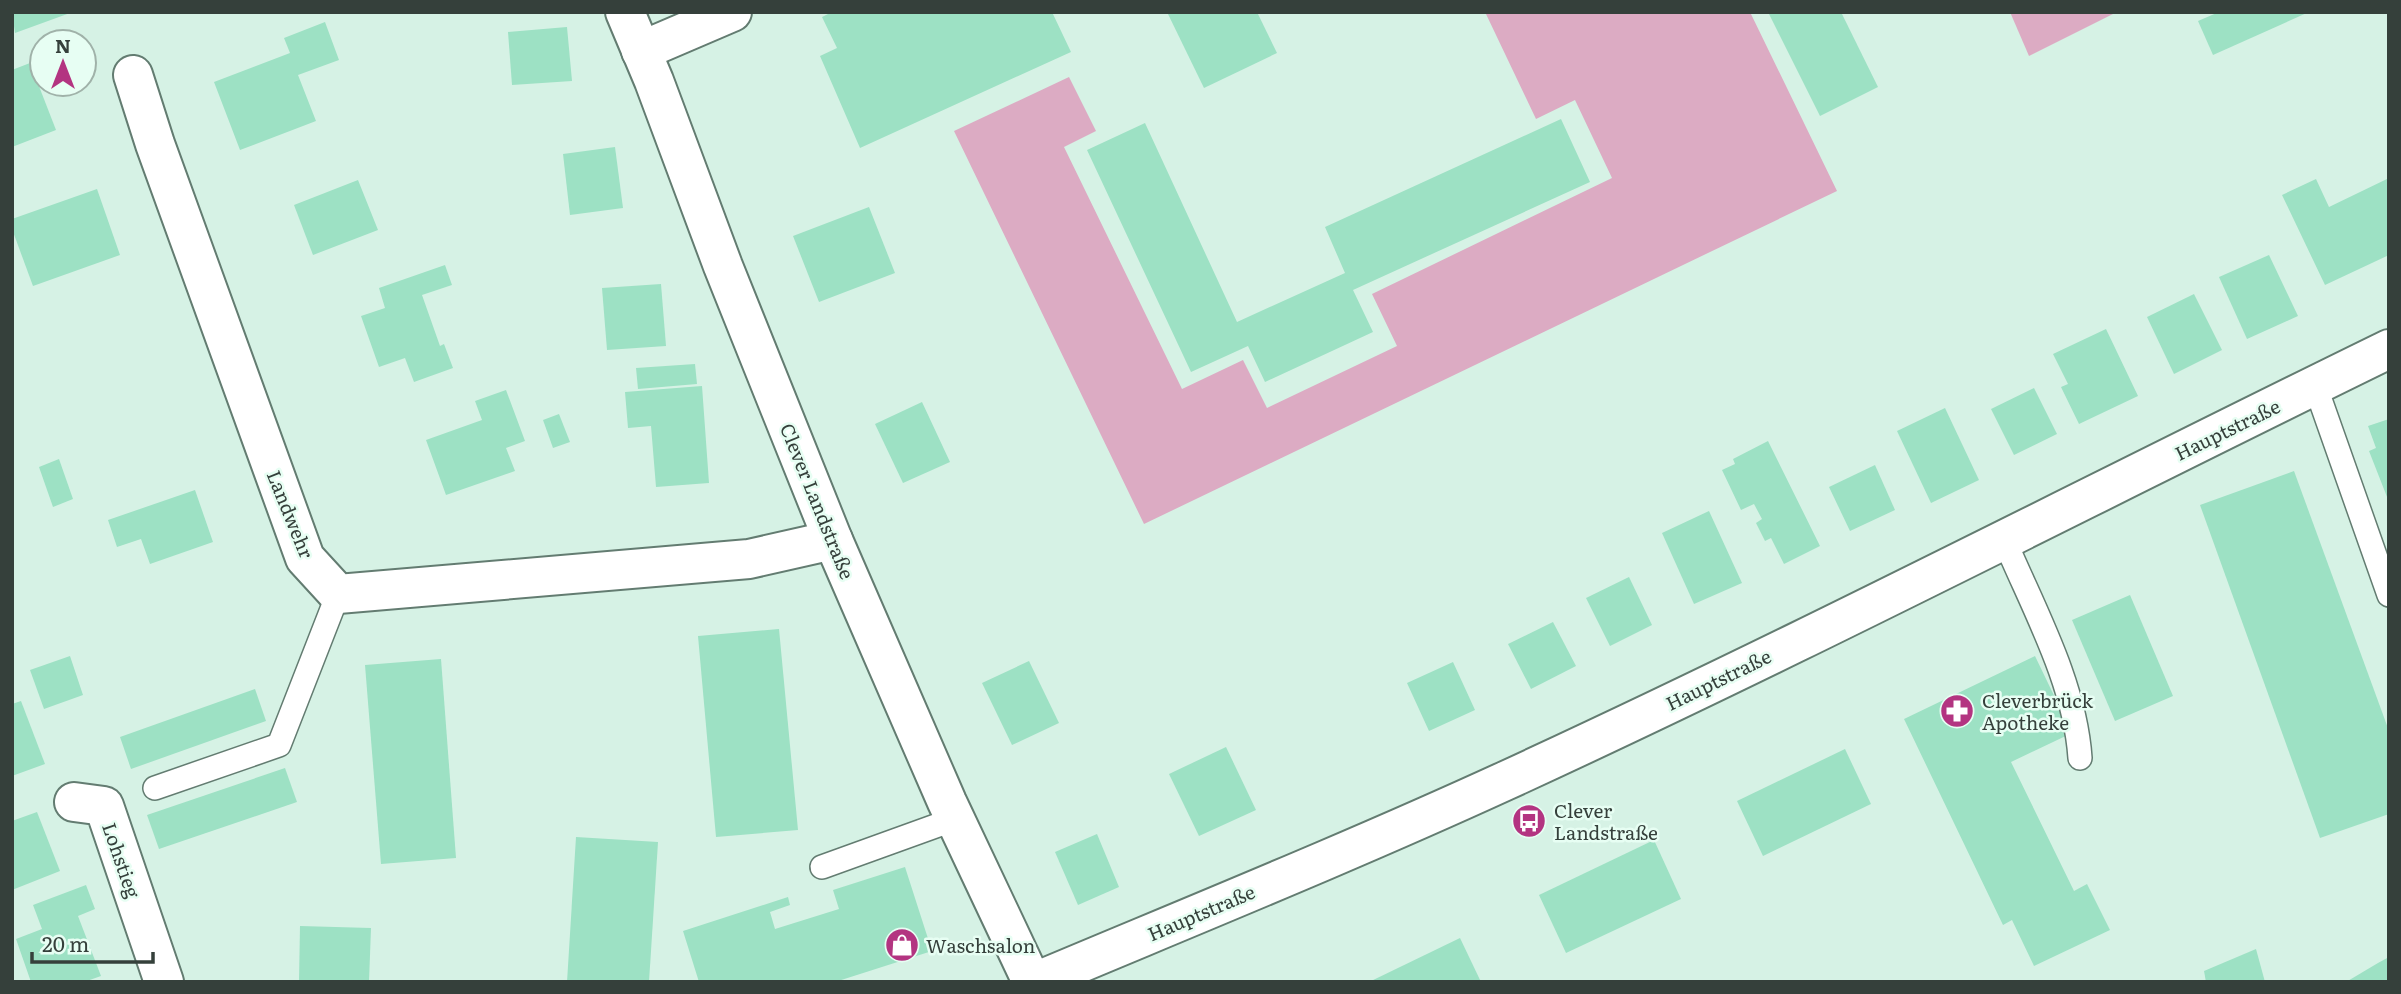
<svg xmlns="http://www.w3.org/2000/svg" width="2401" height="994" font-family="Literata,serif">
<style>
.green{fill:#dcabc3}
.building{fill:#9de1c4}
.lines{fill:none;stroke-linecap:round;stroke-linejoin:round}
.service-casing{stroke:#637c71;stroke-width:26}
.minor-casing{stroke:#637c71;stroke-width:42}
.secondary-casing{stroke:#637c71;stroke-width:42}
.service{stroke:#fff;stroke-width:23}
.minor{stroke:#fff;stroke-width:38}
.secondary{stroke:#fff;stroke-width:38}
.labels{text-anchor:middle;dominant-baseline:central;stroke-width:5;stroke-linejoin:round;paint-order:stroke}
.street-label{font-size:19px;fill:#35403b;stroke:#e7fef3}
.poi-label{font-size:19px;fill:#35403b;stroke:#e7fef3;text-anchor:start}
</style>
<rect width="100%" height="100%" fill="#d6f2e5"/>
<g class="green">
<polygon points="1491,12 1750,12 1837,191 1144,524 954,131 1069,77 1096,131 1064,147 1182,389 1243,360 1267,408 1397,346 1372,294 1612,178 1575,100 1536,119 1486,14"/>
<polygon points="2010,12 2117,12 2029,56"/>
</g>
<g class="building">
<polygon points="12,12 70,12 70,13 15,33"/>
<polygon points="832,12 1052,12 1071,52 860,148 820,56 837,48 822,17"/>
<polygon points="1167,12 1257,12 1277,53 1204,88"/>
<polygon points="1768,12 1841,12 1878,87 1820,116"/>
<polygon points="2219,12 2309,12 2213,55 2198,21"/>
<polygon points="325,22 339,60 298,75 316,121 240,150 214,82 290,53 284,38"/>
<polygon points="567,27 572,81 512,85 508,32"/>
<polygon points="30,63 56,130 12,147 12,70"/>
<polygon points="1561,119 1590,182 1353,290 1373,332 1265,382 1248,346 1191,372 1087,150 1145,123 1237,322 1345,273 1325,227"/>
<polygon points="615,147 623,208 570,215 563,154"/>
<polygon points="2389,178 2389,255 2325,285 2282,195 2316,179 2329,207"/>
<polygon points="358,180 378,230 313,255 294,205"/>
<polygon points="97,189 120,255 33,286 12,229 12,219"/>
<polygon points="869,207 895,273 819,302 793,236"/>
<polygon points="2269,255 2298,316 2247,339 2219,277"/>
<polygon points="445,265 452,285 422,295 440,346 444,344 453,368 414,382 405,358 379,367 361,316 385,308 379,288"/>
<polygon points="661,284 666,346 607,350 602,288"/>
<polygon points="2194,294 2222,350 2174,374 2147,317"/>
<polygon points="2106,329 2138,396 2079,424 2061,387 2068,384 2053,354"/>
<polygon points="695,364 697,384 638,389 636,368"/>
<polygon points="702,386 709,483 656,487 651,426 628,428 625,392"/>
<polygon points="2034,388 2057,434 2014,455 1991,409"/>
<polygon points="506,390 525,441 506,448 515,471 446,495 426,440 482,420 475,401"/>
<polygon points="922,402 950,462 903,483 875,424"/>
<polygon points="1945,408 1979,480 1931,503 1897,431"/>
<polygon points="559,414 570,442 553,448 543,420"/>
<polygon points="2389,419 2389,502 2369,451 2376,448 2368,426"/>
<polygon points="1768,441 1820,546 1784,564 1771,538 1765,541 1756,523 1762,519 1754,504 1741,510 1722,470 1735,464 1733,459"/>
<polygon points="59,459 73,499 53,507 39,467"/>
<polygon points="1875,465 1895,510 1850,531 1829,487"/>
<polygon points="2294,471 2389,731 2389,814 2320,838 2200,505"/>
<polygon points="195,490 213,542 150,564 141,539 117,547 108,520"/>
<polygon points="1709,511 1742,583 1694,604 1662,533"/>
<polygon points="1629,577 1652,625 1610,646 1586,598"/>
<polygon points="2130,595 2173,696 2115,721 2072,620"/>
<polygon points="1553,622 1576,666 1531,689 1508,644"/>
<polygon points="779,629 798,830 716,837 698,636"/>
<polygon points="70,656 83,695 44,709 30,670"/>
<polygon points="2035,656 2072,733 2011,762 2074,891 2087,884 2110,930 2034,966 2012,920 2003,925 1904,719"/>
<polygon points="441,659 456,858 381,864 365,665"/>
<polygon points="1029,661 1059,723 1012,745 982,683"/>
<polygon points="1453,662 1475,710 1429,731 1407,683"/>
<polygon points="255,689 266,721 131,769 120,737"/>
<polygon points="21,701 45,764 12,776 12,704"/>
<polygon points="1226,747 1256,810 1199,836 1169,774"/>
<polygon points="1845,749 1871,804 1763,856 1737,801"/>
<polygon points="285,768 297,802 159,849 147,815"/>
<polygon points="37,812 60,871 12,890 12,821"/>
<polygon points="1097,834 1119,887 1078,905 1055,852"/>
<polygon points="576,837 658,842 649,982 567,982"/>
<polygon points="1654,840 1681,899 1566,953 1539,895"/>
<polygon points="905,867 932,951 835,982 699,982 683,931 788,897 790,905 770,912 775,929 839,909 833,890"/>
<polygon points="86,885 95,909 78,916 101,976 84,982 31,982 16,939 42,929 33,905"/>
<polygon points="300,926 371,928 369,982 299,982"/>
<polygon points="1460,938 1481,982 1369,982"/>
<polygon points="2256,949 2265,982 2206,982 2204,971"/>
<polygon points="2389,957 2389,982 2346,982 2378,963"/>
</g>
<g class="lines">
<g class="service-casing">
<g id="service">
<polyline points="2315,385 2389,595"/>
<path d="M2004,539C2033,608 2075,682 2080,758"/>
<polyline points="155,788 279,745 338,594"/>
<polyline points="822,867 955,819"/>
</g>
</g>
<g class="minor-casing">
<g id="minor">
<polyline points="625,12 654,81 723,266 833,540 947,802 1032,982"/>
<polyline points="641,51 732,12"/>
<polyline points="133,75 155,144 305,558 338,594 749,559 833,540"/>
<polyline points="74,802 104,806 164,982"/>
</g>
</g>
<g class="secondary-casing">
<path id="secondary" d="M1035,982C1192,916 1350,852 1505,781C1803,644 2094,493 2389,349"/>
</g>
<use href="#service" class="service"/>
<use href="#minor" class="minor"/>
<use href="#secondary" class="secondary"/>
</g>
<defs>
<g id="pharmacy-disc" transform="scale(1.75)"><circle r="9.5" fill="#b33481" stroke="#e7fef3"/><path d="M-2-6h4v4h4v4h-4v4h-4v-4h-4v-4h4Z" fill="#fff"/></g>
<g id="bus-disc" transform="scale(1.75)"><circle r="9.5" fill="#b33481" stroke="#e7fef3"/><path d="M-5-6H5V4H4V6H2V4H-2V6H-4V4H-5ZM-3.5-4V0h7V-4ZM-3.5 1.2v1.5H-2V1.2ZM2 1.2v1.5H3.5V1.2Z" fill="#fff"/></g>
<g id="shop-disc" transform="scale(1.75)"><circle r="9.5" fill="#b33481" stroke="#e7fef3"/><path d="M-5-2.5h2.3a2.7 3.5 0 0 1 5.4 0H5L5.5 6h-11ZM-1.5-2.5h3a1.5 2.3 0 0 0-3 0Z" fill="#fff"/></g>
</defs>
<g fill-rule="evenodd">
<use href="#pharmacy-disc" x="1957" y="711"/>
<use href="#bus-disc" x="1529" y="821"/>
<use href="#shop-disc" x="902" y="945"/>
</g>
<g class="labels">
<g class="street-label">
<text transform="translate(2227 429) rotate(-26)">Hauptstraße</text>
<text transform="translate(818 501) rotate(68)">Clever Landstraße</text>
<text transform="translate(291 514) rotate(68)">Landwehr</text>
<text transform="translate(1718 679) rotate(-26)">Hauptstraße</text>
<text transform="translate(122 860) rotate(71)">Lohstieg</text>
<text transform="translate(1201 912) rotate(-23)">Hauptstraße</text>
</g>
<g class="poi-label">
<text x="1982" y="700">Cleverbrück<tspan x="1982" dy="22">Apotheke</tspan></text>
<text x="1554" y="810">Clever<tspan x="1554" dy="22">Landstraße</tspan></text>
<text x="926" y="945">Waschsalon</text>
</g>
</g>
<rect width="2401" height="994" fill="none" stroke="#35403b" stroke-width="28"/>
<g transform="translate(63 63)"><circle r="33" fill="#e7fef3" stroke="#a0b2a9" stroke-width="2"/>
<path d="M0-5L12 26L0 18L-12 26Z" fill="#b33481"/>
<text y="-10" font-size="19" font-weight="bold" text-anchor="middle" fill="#35403b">N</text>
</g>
<path d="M32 952v10h121v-10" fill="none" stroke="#35403b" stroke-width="3.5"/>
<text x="42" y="952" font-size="21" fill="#35403b" stroke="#e7fef3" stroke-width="5" paint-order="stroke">20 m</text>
</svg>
